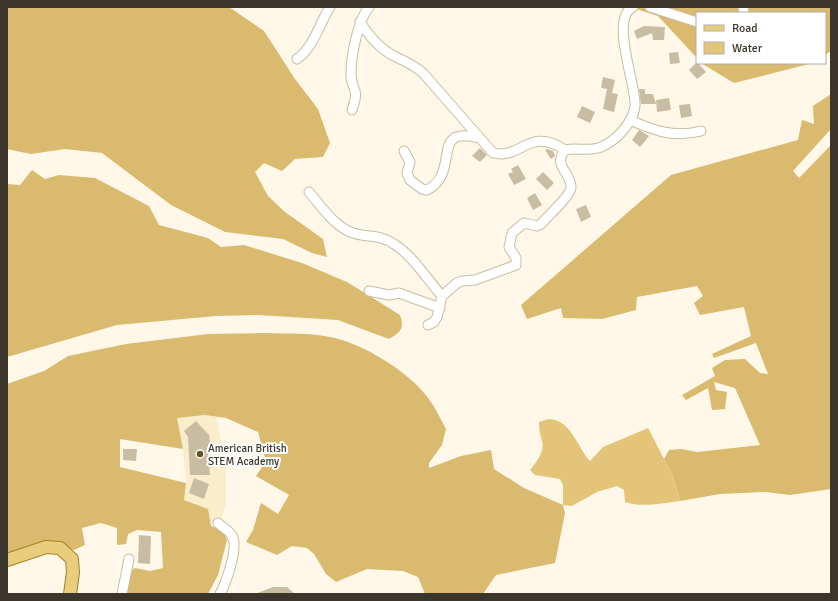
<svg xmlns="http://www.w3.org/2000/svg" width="838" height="601" font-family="Signika,sans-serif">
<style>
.built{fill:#fbedcb}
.forest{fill:#d9ba6e}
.water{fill:#e4c478}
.building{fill:#c8bda3}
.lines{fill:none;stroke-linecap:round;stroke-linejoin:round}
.minor-casing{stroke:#c8bda3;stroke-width:11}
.major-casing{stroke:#a28227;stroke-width:14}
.minor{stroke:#fff;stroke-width:9}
.major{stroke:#e8cd7c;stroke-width:12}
.poi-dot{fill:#685423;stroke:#fff;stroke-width:1.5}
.labels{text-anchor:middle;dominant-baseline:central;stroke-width:4;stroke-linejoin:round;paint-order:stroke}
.poi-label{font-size:11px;fill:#3b362c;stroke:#fff;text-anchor:start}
</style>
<rect width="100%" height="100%" fill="#fff8e8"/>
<polygon class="built" points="205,415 216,417 226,464 226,504 221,522 218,523 210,523 208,509 184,500 186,483 183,449 177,418"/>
<g class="forest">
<polygon points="7,7 229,7 264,31 295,79 318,109 330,143 323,157 295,159 282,171 264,163 255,172 268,196 285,212 323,239 327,257 312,253 283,239 225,232 171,205 102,153 65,149 31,154 7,149"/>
<polygon points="630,7 831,7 831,51 825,55 825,13 697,13 697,58 658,16"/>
<polygon points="701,63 813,63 734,83"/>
<polygon points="831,94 831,129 793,171 799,178 831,145 831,489 790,495 766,492 720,494 680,501 672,474 664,459 669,450 681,449 697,452 760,445 735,388 714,382 716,390 727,392 725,409 712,410 708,388 686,400 682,395 715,376 712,368 725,360 745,359 760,373 768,374 756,343 714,358 712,354 751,336 744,307 700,315 694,303 703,296 697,286 637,297 636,310 602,319 563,318 561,308 527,319 521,305 671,175 798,140 802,120 814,124 813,106"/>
<path d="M32,170L45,179L59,175L95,178L149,206L159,225L208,238L221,247L244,245L302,263L347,282L400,315C405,328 400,333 389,339L338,320L258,315L216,316L117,325L7,357V184L20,185Z"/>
<path d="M263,333C288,334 318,332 342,340C373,350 413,375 431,402C437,411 441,420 446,429L442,445L429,463V468L461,456L491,450L494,469L524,488L563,505L565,513L555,563L496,575L483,594H425L418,577L403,571L367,569L336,582L326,574L314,554L307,548L292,546L277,555L246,542L253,530L261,503L278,514L289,495L256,476L266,461L258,432L226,418L205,415L177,418L183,449L120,439V467L186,483L184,500L208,509L211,526L223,531L227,540L218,575L208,594H119L124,575L135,568L150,571L163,568L161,532L137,530L128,534L126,544L117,545V528L101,523L82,528L85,545L74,550L50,541L7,553V384L44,371L68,356L126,344L208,334Z"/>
</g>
<path class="water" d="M549,419C571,420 576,445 590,461L603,447L648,428L672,474L680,501C663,503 641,508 625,502L624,490L617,486L597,492L572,506L563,505V485L560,479L535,475L530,470C536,462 545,452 542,441C540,434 539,430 539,422Z"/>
<g class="building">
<polygon points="644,26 665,27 664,40 653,40 652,33 637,39 634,31"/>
<polygon points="678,52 680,63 670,64 669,53"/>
<polygon points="697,62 706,72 697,79 689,70"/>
<polygon points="603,77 615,80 612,93 618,94 614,112 603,109 607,89 601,88"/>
<polygon points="639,89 645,89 645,94 653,94 656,104 641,104"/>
<polygon points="669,98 671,110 657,112 656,100"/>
<polygon points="690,104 692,116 681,118 679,105"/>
<polygon points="582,106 595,112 590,123 577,117"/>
<polygon points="639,130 649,136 640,147 632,140"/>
<polygon points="480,148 487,155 480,162 472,156"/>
<polygon points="547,149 553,151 555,156 551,159 545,150"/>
<polygon points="518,165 526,179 514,185 508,174 513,172 511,169"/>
<polygon points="543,172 554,183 547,190 536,179"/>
<polygon points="535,193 542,205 533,210 527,198"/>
<polygon points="586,205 591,217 581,222 576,209"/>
<polygon points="196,421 209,435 211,448 207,447 210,475 190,475 188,437 184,431"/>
<polygon points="123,449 137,449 136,461 123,460"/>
<polygon points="194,478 209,484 204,499 189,493"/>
<polygon points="139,535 151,536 150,564 138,563"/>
<polygon points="273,587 287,587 295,594 255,594"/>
</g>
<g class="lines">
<g class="minor-casing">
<g id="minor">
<polyline points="650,7 697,22"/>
<polyline points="743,7 744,13"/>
<path d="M360,22C369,36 381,50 396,57C407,62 415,66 423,73L493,153C521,160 529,126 565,150"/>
<path d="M297,59C314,47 319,24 330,7"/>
<path d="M352,110C361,86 350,90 351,73C351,56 358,20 369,7"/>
<path d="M630,120C655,131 674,138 701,131"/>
<path d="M404,151L410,162L407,173L410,180L422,189L427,190C462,172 428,125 479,138"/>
<path d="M309,192C321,206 335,227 353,233C368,238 380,234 394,244C412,255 428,280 442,296"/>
<polyline points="369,291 389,295 399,293 440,308"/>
<path d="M428,325L434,322L437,317L442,296L457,283L462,281L475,280L516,265V258L509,247L512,233L524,223L537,226L541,224C547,217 570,196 571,188C572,173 552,166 565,150C577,147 590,152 601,147C616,141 633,123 635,106C637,87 609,18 633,7"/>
<path d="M218,523C223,528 229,530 232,536C239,547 226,583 220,594"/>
<polyline points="122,594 129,559"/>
</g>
</g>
<g class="major-casing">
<polyline id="major" points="7,560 46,547 60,548 72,559 73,572 70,594"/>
</g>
<use href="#minor" class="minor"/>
<use href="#major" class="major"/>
</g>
<circle class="poi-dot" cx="200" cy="454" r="4"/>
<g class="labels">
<g class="poi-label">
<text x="208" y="448">American British<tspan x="208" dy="13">STEM Academy</tspan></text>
</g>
</g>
<rect width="838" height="601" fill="none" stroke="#3b362c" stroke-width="16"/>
<rect x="696" y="12" width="130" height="52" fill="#ffffff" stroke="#b1afab"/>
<rect x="704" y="25" width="20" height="6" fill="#e8cd7c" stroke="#b1afab"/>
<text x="732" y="32" font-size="12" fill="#3b362c">Road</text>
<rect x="704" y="42" width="20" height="12" fill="#e4c478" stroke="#b1afab"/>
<text x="732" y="52" font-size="12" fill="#3b362c">Water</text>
</svg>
